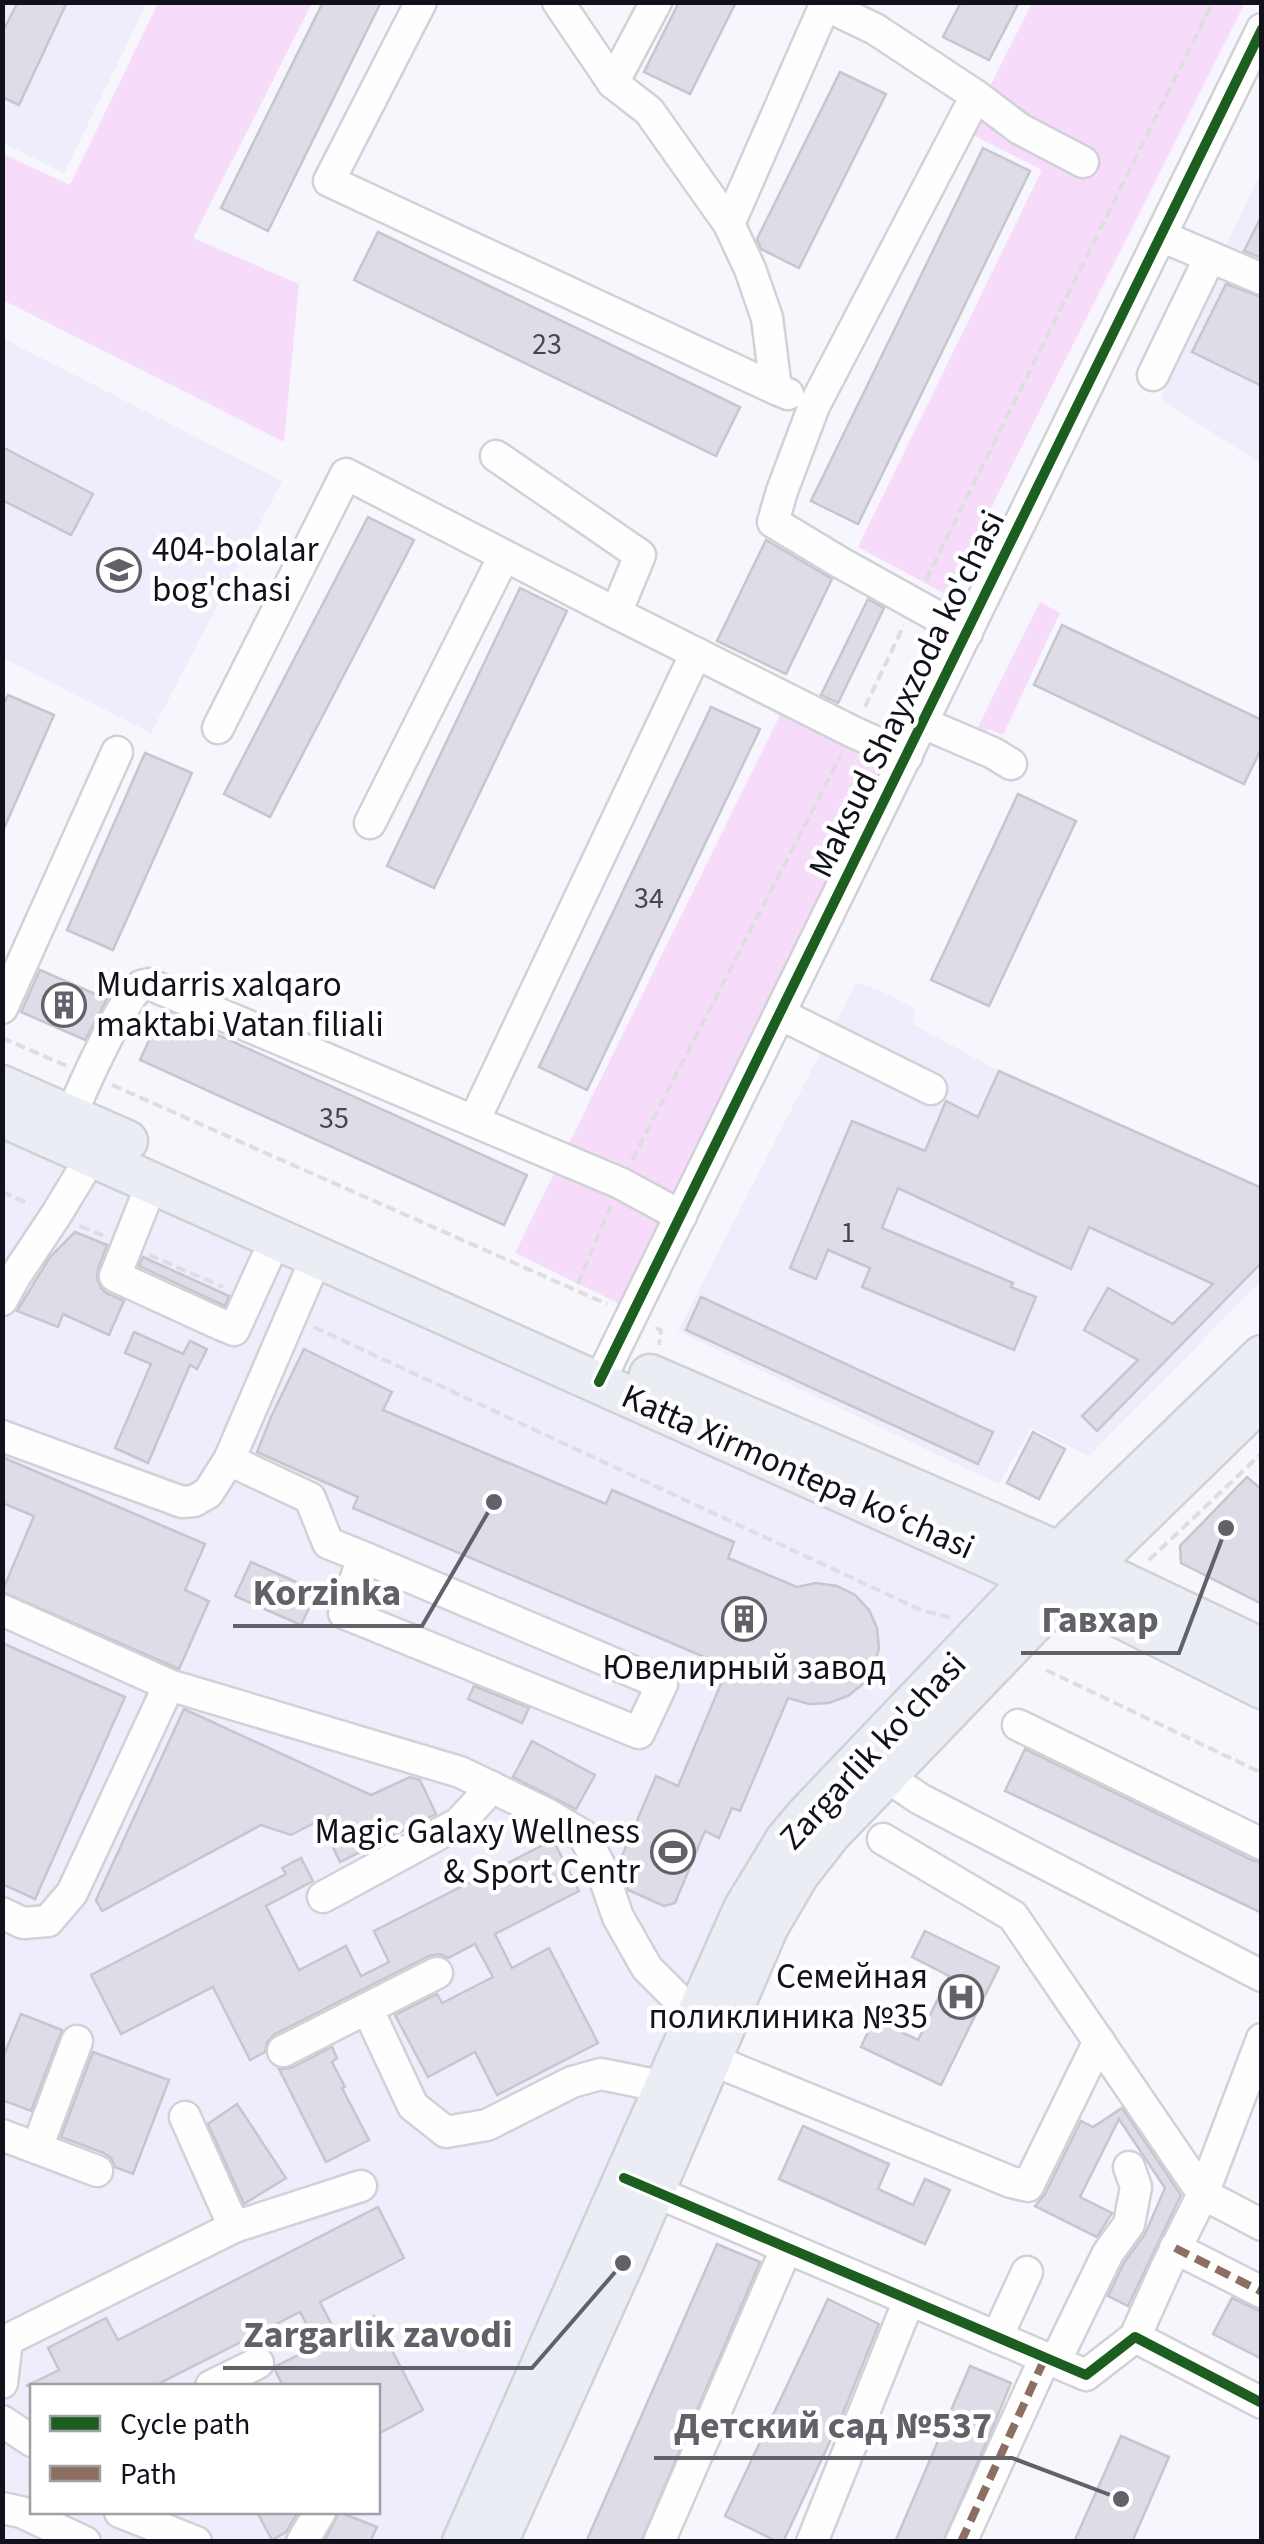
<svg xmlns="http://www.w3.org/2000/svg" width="1264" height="2544" font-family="'Source Sans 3',sans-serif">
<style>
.built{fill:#ededfc;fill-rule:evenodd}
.green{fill:#f6dcfa}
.building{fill:#dfdce7;stroke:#c7c5cd;stroke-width:2.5}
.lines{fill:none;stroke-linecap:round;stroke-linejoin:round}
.minor-casing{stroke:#d1d1d8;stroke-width:35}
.major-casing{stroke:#d1d1d5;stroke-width:45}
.path{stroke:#dedee0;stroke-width:4;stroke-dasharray:10 5;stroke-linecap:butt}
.minor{stroke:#fefeff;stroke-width:30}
.major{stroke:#eaedf4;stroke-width:40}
.quiet{stroke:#8d6e63;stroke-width:8;stroke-dasharray:15 8;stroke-linecap:butt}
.cycleway-casing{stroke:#fff;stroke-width:16}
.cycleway{stroke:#1b5e20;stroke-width:10}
.labels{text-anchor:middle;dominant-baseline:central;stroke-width:9;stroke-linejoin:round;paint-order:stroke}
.number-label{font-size:30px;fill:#474650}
.poi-label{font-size:35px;fill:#11111b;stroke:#fff;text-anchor:start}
.street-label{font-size:35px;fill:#11111b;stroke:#fff}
.leader{fill:none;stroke:#61616a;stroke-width:4}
.callout-dot{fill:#61616a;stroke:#fff;stroke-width:4}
.callout-label{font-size:38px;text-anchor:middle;font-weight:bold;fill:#61616a;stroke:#fff;stroke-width:9;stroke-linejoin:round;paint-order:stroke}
</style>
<rect width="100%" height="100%" fill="#f6f6fc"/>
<g class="built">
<polygon points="2,3 147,3 64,173 3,143"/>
<polygon points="1261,172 1261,464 1161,399 1219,261"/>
<polygon points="2,338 282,481 151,733 3,658"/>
<polygon points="856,983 879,990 916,1009 912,1024 999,1071 1261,1188 1261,1281 1089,1456 1031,1428 999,1484 678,1331"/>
<path d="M3,1116L1034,1577L806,1816L463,2541L3,2542ZM32,2386H378V2512H32Z"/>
</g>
<g class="green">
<polygon points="158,3 312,3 193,238 299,284 284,442 3,300 3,154 70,185"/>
<polygon points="1032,3 1245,3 947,595 858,547 1042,170 967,132"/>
<polygon points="1040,602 1060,613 1003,735 989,729 981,743 972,739"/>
<polygon points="782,711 887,763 620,1304 515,1253"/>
</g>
<g class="building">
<polygon points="18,2 67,2 19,105 2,97 2,33"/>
<polygon points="323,2 381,2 268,231 221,208"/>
<polygon points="679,2 736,2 690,94 644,72"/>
<polygon points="961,2 1019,2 989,60 943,37"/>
<polygon points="840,72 886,94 799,268 761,249 757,239"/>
<polygon points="983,148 1030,171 858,524 811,501"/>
<polygon points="1262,215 1262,258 1244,251"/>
<polygon points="378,232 740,407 716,456 354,280"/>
<polygon points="1226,284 1262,297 1262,386 1192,352"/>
<polygon points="2,447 93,494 71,535 2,500"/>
<polygon points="368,517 414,540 270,817 224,794"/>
<polygon points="766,540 832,579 786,674 717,641"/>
<polygon points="520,588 567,611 434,888 387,866"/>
<polygon points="868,599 884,608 838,703 821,695"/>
<polygon points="1062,625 1262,720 1262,747 1244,784 1034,685"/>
<polygon points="8,695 54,715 2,833 2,707"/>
<polygon points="711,707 760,729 587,1090 539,1067"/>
<polygon points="145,753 192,773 113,950 67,930"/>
<polygon points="1018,794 1076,821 989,1006 931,980"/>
<polygon points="40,970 107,999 85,1040 21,1012"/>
<polygon points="163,1010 527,1175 504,1225 140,1060"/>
<polygon points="999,1071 1262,1188 1262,1262 1097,1431 1082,1416 1138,1360 1084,1330 1108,1288 1173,1324 1213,1284 1089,1227 1071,1269 898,1188 882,1228 1013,1283 1011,1287 1036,1297 1014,1350 862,1287 870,1268 828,1250 816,1279 790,1268 852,1121 925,1151 946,1101 978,1117"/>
<polygon points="75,1232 107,1245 98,1269 97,1279 101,1288 106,1293 124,1301 109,1335 63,1314 58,1327 17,1311 50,1257"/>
<polygon points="143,1257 229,1296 225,1306 139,1266"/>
<polygon points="701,1297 993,1432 978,1464 686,1330"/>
<polygon points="134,1332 183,1354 190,1341 207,1349 197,1369 190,1365 148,1463 115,1448 151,1364 125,1353"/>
<polygon points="304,1349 392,1392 383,1410 606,1504 612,1490 734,1542 728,1558 797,1587 816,1583 837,1586 855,1595 869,1610 877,1628 879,1648 874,1667 863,1684 848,1696 829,1703 809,1704 788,1698 740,1811 732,1808 719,1838 705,1831 675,1903 664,1906 628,1890 619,1863 656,1776 678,1786 728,1667 353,1508 358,1497 257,1452 271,1417"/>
<polygon points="1033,1432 1065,1449 1039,1499 1007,1483"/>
<polygon points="2,1457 205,1544 185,1590 209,1601 179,1669 2,1592 34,1516 2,1503"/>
<polygon points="1247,1477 1262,1490 1262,1604 1181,1563 1180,1546"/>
<polygon points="251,1562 317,1591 301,1625 235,1596"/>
<polygon points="2,1643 125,1697 35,1899 2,1884"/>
<polygon points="474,1686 529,1708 522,1723 468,1699"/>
<polygon points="184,1709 371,1795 410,1777 420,1780 436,1814 340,1862 320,1820 291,1835 261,1825 102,1911 96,1900"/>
<polygon points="532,1741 595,1775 576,1809 513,1777"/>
<polygon points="1025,1749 1254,1861 1262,1862 1262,1913 1005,1791"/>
<polygon points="553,1840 579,1891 495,1934 512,1968 549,1948 598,2043 497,2095 475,2052 428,2077 395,2015 437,1994 442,2003 493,1977 475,1944 448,1958 439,1954 429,1956 275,2034 267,2042 265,2052 250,2060 213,1987 121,2034 91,1975 286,1874 282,1868 301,1858 313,1881 266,1906 299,1970 346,1946 361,1976 389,1962 374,1931"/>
<polygon points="925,1931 999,1967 941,2085 861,2047 874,2019 918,2040 949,1976 912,1957"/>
<polygon points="21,2014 62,2030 31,2111 2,2100 2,2059"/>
<polygon points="332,2047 337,2058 332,2062 345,2087 342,2088 369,2140 326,2162 279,2069 291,2068"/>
<polygon points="93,2052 169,2080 133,2174 115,2167 111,2158 104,2153 61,2137"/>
<polygon points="237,2104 286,2178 244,2204 208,2124"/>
<polygon points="1122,2108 1181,2195 1128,2306 1108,2296 1124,2263 1145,2234 1165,2188 1119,2119 1080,2197 1112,2213 1097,2237 1035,2206 1045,2194 1081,2121 1093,2127"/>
<polygon points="803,2126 889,2164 878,2189 913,2205 925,2179 950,2190 925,2244 779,2179"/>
<polygon points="378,2207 404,2258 320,2302 337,2335 374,2316 423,2410 378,2434 378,2386 283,2386 275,2370 276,2366 318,2345 300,2312 154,2386 26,2386 59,2370 48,2348 106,2318 118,2340"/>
<polygon points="717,2244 760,2262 641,2542 586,2542"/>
<polygon points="1232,2298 1262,2312 1262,2359 1213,2334"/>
<polygon points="828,2299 879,2324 841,2418 783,2542 778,2542 725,2516"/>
<polygon points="970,2366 1011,2383 990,2434 943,2542 895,2542"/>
<polygon points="1121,2436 1169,2457 1132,2542 1074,2542"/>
<polygon points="257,2512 298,2512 286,2532 272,2540"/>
<polygon points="339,2512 377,2527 370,2542 324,2542"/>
</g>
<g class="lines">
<g class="minor-casing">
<g id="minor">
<polyline points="421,2 329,181 776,389"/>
<polyline points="558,2 613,83 649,111 729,224 750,269 767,318 776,389 788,394"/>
<polyline points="613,83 656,2"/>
<polyline points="729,224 825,5 875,29 975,95 1020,129 1083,162"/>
<polyline points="1161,236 1262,279"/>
<polyline points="1153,375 1210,257"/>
<polyline points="496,456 640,555 616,613"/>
<polyline points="967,633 841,563 773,522 782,491 814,406 968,111"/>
<polyline points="923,723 993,753 1011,764"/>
<polyline points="218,728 346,474 616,613 853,732 907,756"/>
<polyline points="370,823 504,556"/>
<polyline points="2,1008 117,752"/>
<polyline points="780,1014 931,1089"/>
<path d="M71,1116C80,1093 123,996 141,986C143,985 146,985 149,984L620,1183L681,1216"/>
<polyline points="474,1121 696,653"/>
<polyline points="152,1183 115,1276 222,1325 234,1330 276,1238"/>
<polyline points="2,1300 14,1278 56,1215 102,1139"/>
<polyline points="599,1382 1262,29"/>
<polyline points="2,1436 182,1502 194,1501 208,1493 229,1460 317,1256"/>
<polyline points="229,1460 310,1498 328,1543 363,1557 662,1684 639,1733 344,1613 363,1557"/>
<polyline points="2,1610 169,1685 460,1772 545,1813 584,1836 601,1868 618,1917 647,1968 696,2017"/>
<polyline points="1018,1725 1262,1844"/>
<polyline points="886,1776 920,1799 1262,1976"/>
<polyline points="883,1839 1013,1916 1203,2194"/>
<polyline points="323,1897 459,1823 492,1787"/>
<polyline points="2,1913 23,1923 48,1921 72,1893 169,1685"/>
<polyline points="368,2010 413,2106 446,2132 487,2125 572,2082 601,2074 665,2087"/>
<polyline points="283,2051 437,1973"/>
<polyline points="710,2059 1011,2182 1028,2186 1099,2041"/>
<polyline points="185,2117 234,2227"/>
<polyline points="2,2135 97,2171"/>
<polyline points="37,2148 77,2041"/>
<polyline points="637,2184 1086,2375 1135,2337 1262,2403"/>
<polyline points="1203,2194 1262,2039"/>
<polyline points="1175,2248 1262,2292"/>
<polyline points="997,2337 1027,2272"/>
<polyline points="1135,2337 1166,2268 1203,2194 1262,2225"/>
<polyline points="1055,2362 1108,2253 1129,2224 1136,2187 1129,2167"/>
<polyline points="2,2383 7,2340 234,2227 361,2186"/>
<polyline points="211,2386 258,2363"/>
<polyline points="2,2421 32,2441"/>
<polyline points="2,2508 21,2512 85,2542"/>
<polyline points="120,2512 196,2542"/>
<polyline points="302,2542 320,2512"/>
<polyline points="659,2542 786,2249"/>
<polyline points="812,2542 909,2300"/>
<polyline points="961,2542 1045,2358"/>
</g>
</g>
<g class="major-casing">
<g id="major">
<polyline points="2,1086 127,1141"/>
<polyline points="2,1116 1108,1611 1262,1688"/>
<polyline points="650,1375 1058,1552 1262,1649"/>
<polyline points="463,2542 744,1909 786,1840 806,1816 1034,1577 1262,1356"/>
<polyline points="497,2542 623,2263 768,1926 798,1875 830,1834 1064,1591 1262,1398"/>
</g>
</g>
<g class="path">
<polyline points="926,580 1213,2"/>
<polyline points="865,707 904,625"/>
<polyline points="2,1038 67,1066"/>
<polyline points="112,1085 607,1304"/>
<polyline points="632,1160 841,755"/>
<polyline points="2,1192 30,1204"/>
<polyline points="80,1226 104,1236"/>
<polyline points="149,1255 223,1287"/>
<polyline points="578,1284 611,1205"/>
<polyline points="314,1327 921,1610 951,1618"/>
<polyline points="656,1328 661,1330 659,1345"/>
<polyline points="1149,1560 1262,1453"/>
<polyline points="1046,1670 1262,1773"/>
</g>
<use href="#minor" class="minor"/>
<use href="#major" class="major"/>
<g class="quiet">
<polyline points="1175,2248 1262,2292"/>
<polyline points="961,2542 1045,2358"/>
</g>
<g class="cycleway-casing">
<g id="cycleway">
<polyline points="599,1382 1262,29"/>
<polyline points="624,2178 1086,2375 1135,2337 1262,2403"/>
</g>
</g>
<use href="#cycleway" class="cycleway"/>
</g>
<defs>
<g id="school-ring" transform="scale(2.25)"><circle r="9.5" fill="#fff" stroke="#61616a" stroke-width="1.5"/><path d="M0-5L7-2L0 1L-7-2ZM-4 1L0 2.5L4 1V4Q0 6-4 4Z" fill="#61616a"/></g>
<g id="building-ring" transform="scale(2.25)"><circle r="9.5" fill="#fff" stroke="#61616a" stroke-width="1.5"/><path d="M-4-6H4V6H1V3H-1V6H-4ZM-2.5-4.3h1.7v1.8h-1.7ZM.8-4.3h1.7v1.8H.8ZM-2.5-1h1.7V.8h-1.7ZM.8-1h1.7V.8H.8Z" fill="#61616a"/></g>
<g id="stadium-ring" transform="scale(2.25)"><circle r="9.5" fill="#fff" stroke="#61616a" stroke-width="1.5"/><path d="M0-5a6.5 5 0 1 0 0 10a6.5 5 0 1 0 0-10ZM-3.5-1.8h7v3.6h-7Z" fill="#61616a"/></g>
<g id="hospital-ring" transform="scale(2.25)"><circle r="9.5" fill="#fff" stroke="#61616a" stroke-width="1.5"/><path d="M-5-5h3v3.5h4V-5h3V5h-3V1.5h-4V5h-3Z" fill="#61616a"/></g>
</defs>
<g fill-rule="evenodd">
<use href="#school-ring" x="119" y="570"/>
<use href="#building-ring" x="64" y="1005"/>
<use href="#building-ring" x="744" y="1619"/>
<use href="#stadium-ring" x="673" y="1852"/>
<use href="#hospital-ring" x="961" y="1997"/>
</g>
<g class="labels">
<g class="number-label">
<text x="547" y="344">23</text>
<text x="649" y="898">34</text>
<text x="334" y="1118">35</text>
<text x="848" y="1232">1</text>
</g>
<g class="poi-label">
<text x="152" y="550">404-bolalar<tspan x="152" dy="40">bog'chasi</tspan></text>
<text x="96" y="985">Mudarris xalqaro<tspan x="96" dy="40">maktabi Vatan filiali</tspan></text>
<text x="744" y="1668" text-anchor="middle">Ювелирный завод</text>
<text x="640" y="1832" text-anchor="end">Magic Galaxy Wellness<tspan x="640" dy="40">&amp; Sport Centr</tspan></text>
<text x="928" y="1977" text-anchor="end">Семейная<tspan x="928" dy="40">поликлиника №35</tspan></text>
</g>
<g class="street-label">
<text transform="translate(907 694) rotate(-64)">Maksud Shayxzoda ko'chasi</text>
<text transform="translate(798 1472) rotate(24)">Katta Xirmontepa koʻchasi</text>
<text transform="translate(873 1751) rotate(-47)">Zargarlik ko'chasi</text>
</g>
</g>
<path class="leader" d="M494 1502L422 1626H233M1226 1528L1179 1653H1021M623 2263L532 2368H223M1121 2499L1012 2458H654"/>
<g class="callout-dot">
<circle cx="494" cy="1502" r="10"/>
<circle cx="1226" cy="1528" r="10"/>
<circle cx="623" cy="2263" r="10"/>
<circle cx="1121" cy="2499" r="10"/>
</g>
<g class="callout-label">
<text x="327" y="1605">Korzinka</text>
<text x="1100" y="1632">Гавхар</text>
<text x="378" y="2347">Zargarlik zavodi</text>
<text x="833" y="2438">Детский сад №537</text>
</g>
<rect width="1264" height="2544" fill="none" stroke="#11111b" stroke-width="10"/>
<rect x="30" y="2384" width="350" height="130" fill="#ffffff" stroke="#a0a0a4" stroke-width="2.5"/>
<rect x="50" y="2416" width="50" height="15" fill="#1b5e20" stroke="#a0a0a4" stroke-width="2.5"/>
<text x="120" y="2434" font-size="30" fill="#11111b">Cycle path</text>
<rect x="50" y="2466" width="50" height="15" fill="#8d6e63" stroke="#a0a0a4" stroke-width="2.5"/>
<text x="120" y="2484" font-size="30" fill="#11111b">Path</text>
</svg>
